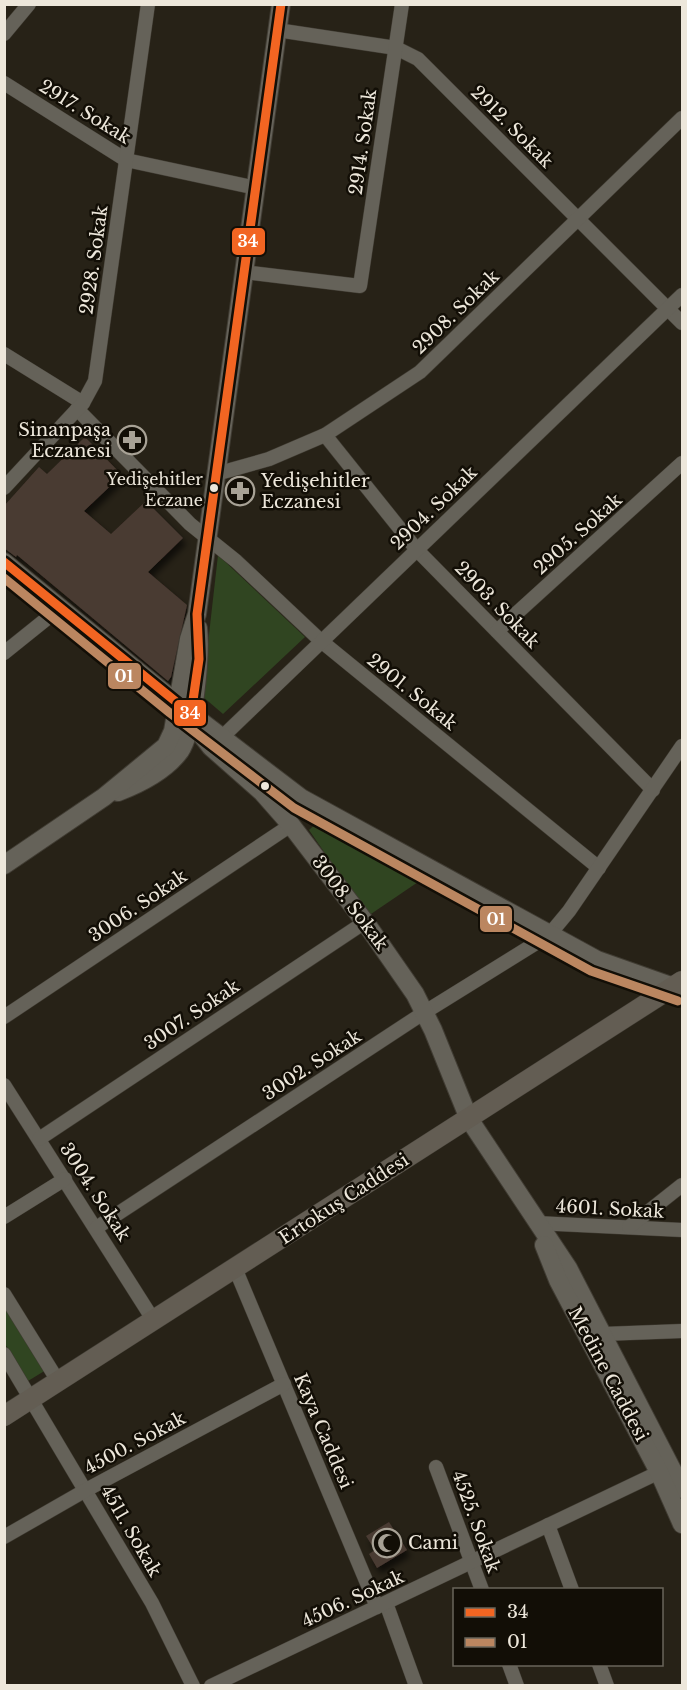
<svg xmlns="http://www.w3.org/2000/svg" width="687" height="1690" font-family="'Libre Baskerville',serif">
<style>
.green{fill:#304521}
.building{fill:#493a32;filter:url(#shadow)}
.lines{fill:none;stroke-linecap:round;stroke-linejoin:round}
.minor-casing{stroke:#403c33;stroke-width:15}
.tertiary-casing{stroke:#403c33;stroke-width:20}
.secondary-casing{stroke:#403c33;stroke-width:21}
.minor{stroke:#656259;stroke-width:14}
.tertiary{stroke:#656259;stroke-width:18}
.secondary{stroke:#635d53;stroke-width:20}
.bus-1-casing{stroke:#120e06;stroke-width:14}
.bus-2-casing{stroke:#120e06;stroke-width:14}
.bus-1{stroke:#f26522;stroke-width:9}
.bus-2{stroke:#bb8660;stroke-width:9}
.bus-dot{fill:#ede7db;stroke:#120e06;stroke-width:2}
.labels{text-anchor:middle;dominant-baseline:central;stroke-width:5;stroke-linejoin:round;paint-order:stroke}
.bus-label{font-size:16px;fill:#ede7db;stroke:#120e06;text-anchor:end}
.street-label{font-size:18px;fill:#ede7db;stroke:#120e06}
.poi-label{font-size:18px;fill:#ede7db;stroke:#120e06;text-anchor:start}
.line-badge{stroke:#120e06;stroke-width:2}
.badge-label{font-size:16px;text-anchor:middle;font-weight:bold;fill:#fff}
</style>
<defs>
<filter id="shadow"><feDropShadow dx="3.5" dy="6" stdDeviation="3" flood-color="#0009"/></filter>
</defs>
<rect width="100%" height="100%" fill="#272217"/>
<g class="green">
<polygon points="218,555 305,637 223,714 202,696"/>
<polygon points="320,820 421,880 368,916 309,830"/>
<polygon points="4,1305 46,1370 28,1381 5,1344"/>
</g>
<g class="building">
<polygon points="85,437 122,475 84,511 111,534 146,501 183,538 148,572 187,605 171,677 168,681 17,555 16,557 4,548 4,506 39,467 47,474"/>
<polygon points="389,1522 407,1550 377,1568 369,1554 375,1550 366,1536"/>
</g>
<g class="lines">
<g class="minor-casing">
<g id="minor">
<polyline points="277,30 396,48 418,59 682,323"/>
<polyline points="4,34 29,4"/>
<polyline points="4,83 126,160 256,188"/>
<polyline points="244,272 360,286 402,4"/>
<polyline points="4,354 83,403"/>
<polyline points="77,409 190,524 236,561 321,641 599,868"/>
<polyline points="325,435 417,550 653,790"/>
<polyline points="216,474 269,459 325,435 420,372 682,118"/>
<polyline points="4,488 83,403 95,381 148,4"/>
<polyline points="497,631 682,463"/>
<polyline points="4,653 60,608"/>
<polyline points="217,742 682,295"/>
<polyline points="4,1017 291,825"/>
<polyline points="4,1085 154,1321"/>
<polyline points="39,1139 365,922"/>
<polyline points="4,1217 65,1179"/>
<polyline points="536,1223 682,1230"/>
<polyline points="629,1227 682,1185"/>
<polyline points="96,1228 425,1012 549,935 569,911 682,746"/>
<polyline points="235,1268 377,1607"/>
<polyline points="4,1294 58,1381"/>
<polyline points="603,1334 682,1331"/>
<polyline points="4,1354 152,1603 193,1686"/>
<polyline points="436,1467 482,1590"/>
<polyline points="548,1525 572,1590"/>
<polyline points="4,1537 86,1490 284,1384"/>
<polyline points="386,1603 416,1686"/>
<polyline points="509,1664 517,1686"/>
<polyline points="599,1664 607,1686"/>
<polyline points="211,1686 668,1468"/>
</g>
</g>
<g class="tertiary-casing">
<g id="tertiary">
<polyline points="4,562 178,704 301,798 597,960 682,990"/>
<polyline points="191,714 200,733 211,747 262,792 291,825 365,922 415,994 433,1030 469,1119 568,1268 682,1489"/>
<path d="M118,792C139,784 166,770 180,751C194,731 201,654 198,628"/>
<polyline points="4,865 104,797 166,746 173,731 189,639 197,614 281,4"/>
<polyline points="544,1245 558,1280 659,1472 682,1524"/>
</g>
</g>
<g class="secondary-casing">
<polyline id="secondary" points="4,1416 682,981"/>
</g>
<use href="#minor" class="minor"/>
<use href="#tertiary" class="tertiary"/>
<use href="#secondary" class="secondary"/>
<g class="bus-1-casing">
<polyline id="bus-1" points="4,562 191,714 199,659 197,614 281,4"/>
</g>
<g class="bus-2-casing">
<polyline id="bus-2" points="4,578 170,713 294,808 591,971 678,1001"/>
</g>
<use href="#bus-1" class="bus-1"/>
<use href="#bus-2" class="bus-2"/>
</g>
<defs>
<g id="pharmacy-ring" transform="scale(1.5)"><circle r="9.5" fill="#120e06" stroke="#a8a296" stroke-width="1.5"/><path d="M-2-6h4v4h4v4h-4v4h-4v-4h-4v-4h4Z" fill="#a8a296"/></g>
<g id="mosque-ring" transform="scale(1.5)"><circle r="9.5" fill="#120e06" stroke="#a8a296" stroke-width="1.5"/><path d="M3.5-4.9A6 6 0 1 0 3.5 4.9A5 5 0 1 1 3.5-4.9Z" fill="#a8a296"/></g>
</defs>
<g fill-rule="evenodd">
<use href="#pharmacy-ring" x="132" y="440"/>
<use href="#pharmacy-ring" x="240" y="491"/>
<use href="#mosque-ring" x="387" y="1543"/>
</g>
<g class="bus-dot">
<circle cx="214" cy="488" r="5"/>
<circle cx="265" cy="786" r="5"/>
</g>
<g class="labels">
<g class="bus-label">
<text x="203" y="479">Yedişehitler<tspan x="203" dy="21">Eczane</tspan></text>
</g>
<g class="street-label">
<text transform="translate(85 112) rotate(32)">2917. Sokak</text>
<text transform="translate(512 127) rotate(45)">2912. Sokak</text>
<text transform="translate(363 142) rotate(-82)">2914. Sokak</text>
<text transform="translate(94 260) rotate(-82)">2928. Sokak</text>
<text transform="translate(456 312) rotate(-44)">2908. Sokak</text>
<text transform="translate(434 508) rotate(-44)">2904. Sokak</text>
<text transform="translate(578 534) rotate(-42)">2905. Sokak</text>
<text transform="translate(497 605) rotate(46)">2903. Sokak</text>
<text transform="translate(412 692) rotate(39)">2901. Sokak</text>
<text transform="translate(350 903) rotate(53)">3008. Sokak</text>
<text transform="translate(138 906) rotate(-34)">3006. Sokak</text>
<text transform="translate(192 1015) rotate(-34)">3007. Sokak</text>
<text transform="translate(312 1065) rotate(-33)">3002. Sokak</text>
<text transform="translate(95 1192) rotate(57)">3004. Sokak</text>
<text transform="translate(344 1199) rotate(-33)">Ertokuş Caddesi</text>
<text transform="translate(610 1209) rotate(3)">4601. Sokak</text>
<text transform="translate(608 1374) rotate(62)">Medine Caddesi</text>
<text transform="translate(323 1431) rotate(67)">Kaya Caddesi</text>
<text transform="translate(135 1443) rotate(-28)">4500. Sokak</text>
<text transform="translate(476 1522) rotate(70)">4525. Sokak</text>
<text transform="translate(131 1531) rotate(60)">4511. Sokak</text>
<text transform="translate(353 1599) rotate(-25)">4506. Sokak</text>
</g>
<g class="poi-label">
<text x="111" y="430" text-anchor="end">Sinanpaşa<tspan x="111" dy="21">Eczanesi</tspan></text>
<text x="261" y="481">Yedişehitler<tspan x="261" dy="21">Eczanesi</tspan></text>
<text x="408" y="1543">Cami</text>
</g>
</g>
<g class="line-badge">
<rect x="231" y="227" width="35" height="29" rx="6" fill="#f26522"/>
<rect x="107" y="662" width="35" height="28" rx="6" fill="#bb8660"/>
<rect x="173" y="699" width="34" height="28" rx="6" fill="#f26522"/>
<rect x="479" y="905" width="34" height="28" rx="6" fill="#bb8660"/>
</g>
<g class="badge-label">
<text x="248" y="247">34</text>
<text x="124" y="682">01</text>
<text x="190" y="719">34</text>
<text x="496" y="925">01</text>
</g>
<rect width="687" height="1690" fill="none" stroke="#ede7db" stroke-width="12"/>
<rect x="453" y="1588" width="210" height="78" fill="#120e06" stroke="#6a655b" stroke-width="1.5"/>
<rect x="465" y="1608" width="30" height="9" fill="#f26522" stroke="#6a655b" stroke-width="1.5"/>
<text x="507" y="1618" font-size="18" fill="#ede7db">34</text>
<rect x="465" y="1638" width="30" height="9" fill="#bb8660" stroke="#6a655b" stroke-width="1.5"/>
<text x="507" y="1648" font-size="18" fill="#ede7db">01</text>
</svg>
